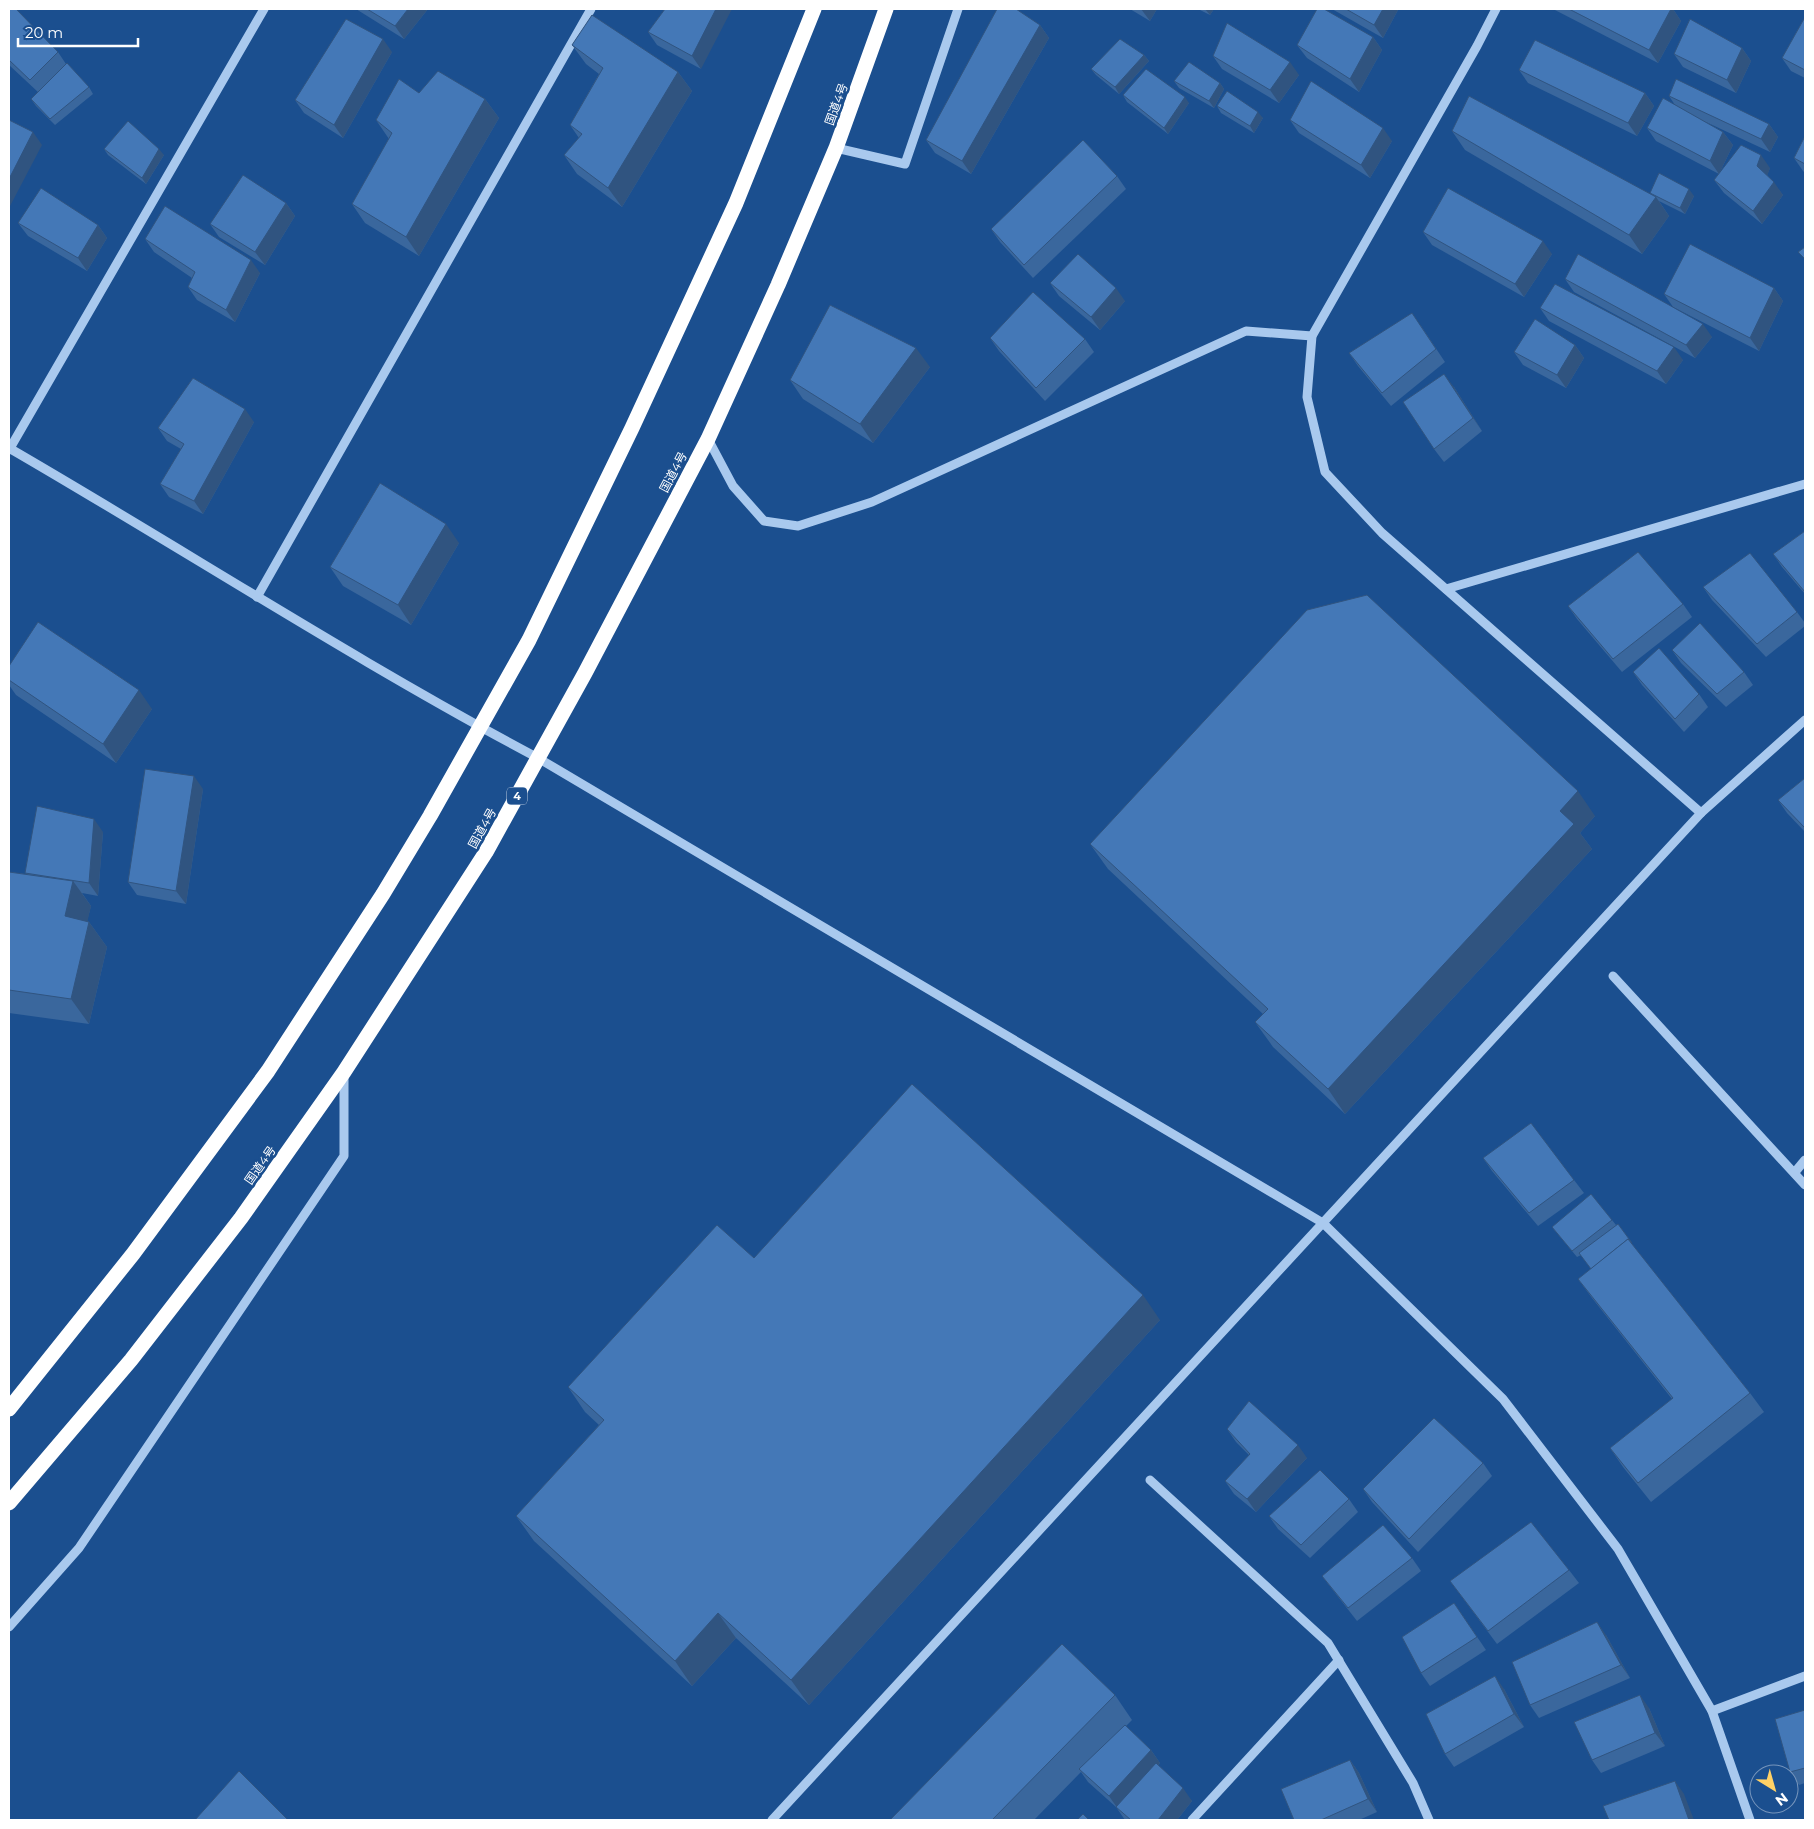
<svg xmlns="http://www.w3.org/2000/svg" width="1814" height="1829" font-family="Montserrat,'Noto Sans JP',sans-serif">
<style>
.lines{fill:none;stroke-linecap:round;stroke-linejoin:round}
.minor{stroke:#a9c9ee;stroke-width:9}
.highway{stroke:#fff;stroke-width:15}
.wall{fill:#3a679d}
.shaded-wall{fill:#305480}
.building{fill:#4478b7;stroke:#305480}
.labels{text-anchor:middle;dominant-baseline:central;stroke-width:5;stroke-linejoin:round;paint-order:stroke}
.shield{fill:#1b4f8f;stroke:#bbcadd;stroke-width:1}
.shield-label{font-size:11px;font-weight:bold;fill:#fff}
.street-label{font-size:12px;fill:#fff;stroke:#1b4f8f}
</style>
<rect width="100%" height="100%" fill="#1b4f8f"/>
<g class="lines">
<g class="minor">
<polyline points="1496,9 1477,46 1312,336 1307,397 1325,472 1382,533 1701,813"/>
<polyline points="836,148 905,164 958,9"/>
<polyline points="708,439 733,486 764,521 798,526 872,502 1246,331 1312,336"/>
<path d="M9,448C185,550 357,662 538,758L1323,1223L1503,1399L1618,1549L1712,1711L1750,1820"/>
<polyline points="9,450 264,9"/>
<polyline points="1446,589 1805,484"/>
<polyline points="257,597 591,9"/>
<polyline points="1613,976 1805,1185"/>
<polyline points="1795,1172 1805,1160"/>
<polyline points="1150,1480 1328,1643 1413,1783 1429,1820"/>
<polyline points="9,1627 79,1548 344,1156 344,1074"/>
<polyline points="1712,1711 1805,1676"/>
<polyline points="772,1820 1701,813 1805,720"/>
<polyline points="1192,1820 1339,1660"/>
</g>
<g class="highway">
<polyline points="9,1409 133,1254 268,1071 383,894 430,816 529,640 632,428 736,203 814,9"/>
<polyline points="9,1503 131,1360 241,1218 344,1072 486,852 585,673 708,439 778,285 836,148 886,9"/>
</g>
</g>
<g class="wall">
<polygon points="356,9 428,9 404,39"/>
<polygon points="665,9 701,69 657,45 648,32"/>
<polygon points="1130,9 1157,9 1150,21"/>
<polygon points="1198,9 1214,9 1210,15"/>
<polygon points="1332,9 1397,9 1398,10 1383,38"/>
<polygon points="1553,9 1673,9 1681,21 1658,63"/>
<polygon points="9,11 58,52 66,64 89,87 93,94 55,125 36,106 31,99 38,92 9,65"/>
<polygon points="1805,17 1805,78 1791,71 1782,58"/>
<polygon points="1040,25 1049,38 971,174 935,153 926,140"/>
<polygon points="1373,37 1382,50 1359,92 1307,58 1297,45"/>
<polygon points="572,45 678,72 692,91 622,207 577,174 564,155 579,138 570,125 599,74 586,64"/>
<polygon points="1742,48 1751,61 1736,93 1683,67 1674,54"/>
<polygon points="392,52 343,138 304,113 295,100"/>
<polygon points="1144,55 1149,61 1119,94 1096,75 1091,69"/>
<polygon points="1213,56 1299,75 1279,103 1222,69"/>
<polygon points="1519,70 1645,93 1654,106 1637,136 1528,83"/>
<polygon points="1174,81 1220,83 1224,89 1214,108 1179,88"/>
<polygon points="419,93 485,99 499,118 419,256 365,223 352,204 389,139 376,120"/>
<polygon points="1123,95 1189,103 1168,134 1127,102"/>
<polygon points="1669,96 1769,124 1778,137 1770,152 1706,122 1723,132 1733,145 1719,174 1656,141 1647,128 1675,105"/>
<polygon points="1217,106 1263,118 1254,133 1221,113"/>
<polygon points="1290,120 1392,141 1370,178 1299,133"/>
<polygon points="1452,131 1651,194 1650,193 1694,196 1685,214 1659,201 1669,216 1642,254 1465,150"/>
<polygon points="1805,136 1805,173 1803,171 1794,158"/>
<polygon points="104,149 164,155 146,184 108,155"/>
<polygon points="1770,168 1767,175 1783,195 1762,224 1724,193 1714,180"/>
<polygon points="1117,176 1126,189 1033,278 1000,242 991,229"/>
<polygon points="286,203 295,216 265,265 219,237 210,224"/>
<polygon points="18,223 98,225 107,238 87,271 28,236"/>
<polygon points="1423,232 1552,254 1524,297 1432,245"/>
<polygon points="145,239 260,273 235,322 197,300 188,287 192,278 154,252"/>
<polygon points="1565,279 1712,337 1695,358 1574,292"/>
<polygon points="1050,283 1125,301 1100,330 1059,296"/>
<polygon points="1774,288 1783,301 1759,351 1673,307 1664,294"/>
<polygon points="1540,308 1683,360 1666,384 1549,321"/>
<polygon points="1421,326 1445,362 1391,406 1358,366 1349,353"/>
<polygon points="990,338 1085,339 1094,352 1045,401 999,351"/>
<polygon points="1575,345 1584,358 1566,388 1523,365 1514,352"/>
<polygon points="930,367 873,443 803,399 790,380"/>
<polygon points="1454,387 1482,431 1444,462 1434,449"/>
<polygon points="254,422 203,514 169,497 160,484 181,449 167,441 158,428"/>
<polygon points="1805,531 1805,594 1782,567 1773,554"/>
<polygon points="459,543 411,625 343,586 330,567"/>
<polygon points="1703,587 1797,612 1805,623 1805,626 1766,657 1712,600"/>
<polygon points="1683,604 1692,617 1622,672 1577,619 1568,606"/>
<polygon points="1672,650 1744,672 1753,685 1726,707 1681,663"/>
<polygon points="9,666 152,709 116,763 16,695 9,685"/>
<polygon points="1633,672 1699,694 1708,707 1684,732 1642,685"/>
<polygon points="1805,778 1805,832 1787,813 1778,800"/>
<polygon points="203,789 186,904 137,895 128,882"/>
<polygon points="1595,816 1580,833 1592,849 1345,1114 1273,1047 1255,1022 1263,1014 1108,869 1090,844"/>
<polygon points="103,832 98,896 82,893 91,906 87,921 89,922 107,947 89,1024 9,1013 9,872 25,874"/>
<polygon points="1483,1158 1574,1180 1584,1193 1538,1226 1492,1171"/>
<polygon points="1612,1220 1616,1225 1618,1224 1636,1250 1750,1393 1764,1412 1651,1502 1623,1467 1610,1448 1672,1399 1592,1298 1578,1279 1591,1269 1581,1255 1577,1257 1552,1227"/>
<polygon points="754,1258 1160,1320 809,1705 736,1638 692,1686 534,1541 516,1516 599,1425 585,1412 568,1387"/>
<polygon points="1227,1429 1307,1458 1256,1512 1234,1494 1225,1481 1249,1455 1236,1442"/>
<polygon points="1483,1463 1492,1476 1418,1552 1372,1502 1363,1489"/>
<polygon points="1349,1499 1358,1512 1310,1558 1278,1529 1269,1516"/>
<polygon points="1412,1558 1421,1571 1357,1621 1332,1589 1322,1576"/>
<polygon points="1569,1570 1579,1583 1497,1644 1450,1581"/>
<polygon points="1454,1603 1486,1650 1430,1686 1421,1673"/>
<polygon points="1606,1635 1630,1678 1539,1718 1530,1705"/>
<polygon points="1504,1689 1524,1727 1454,1767 1445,1754"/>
<polygon points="1115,1695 1132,1720 1126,1726 1151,1750 1160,1763 1158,1766 1192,1801 1177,1820 1125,1820 1116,1807 1088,1782 1081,1772 1034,1820 890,1820"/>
<polygon points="1649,1708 1665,1746 1601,1773 1592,1760"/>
<polygon points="1805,1710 1805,1783 1799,1785 1790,1772"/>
<polygon points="1350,1760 1359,1773 1377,1812 1359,1820 1294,1820"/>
</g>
<g class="shaded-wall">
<polygon points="408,9 428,9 404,39 395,26"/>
<polygon points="716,9 732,9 701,69 692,56"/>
<polygon points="1141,9 1157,9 1150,21"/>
<polygon points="1205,9 1214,9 1210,15"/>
<polygon points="1383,9 1397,9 1398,10 1383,38 1374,25"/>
<polygon points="1671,9 1673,9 1681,21 1658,63 1649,50"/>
<polygon points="1040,25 1049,38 971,174 962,161"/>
<polygon points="1373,37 1382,50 1359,92 1350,79"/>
<polygon points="383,39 392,52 343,138 334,125"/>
<polygon points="1742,48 1751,61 1736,93 1727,80"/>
<polygon points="1144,55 1149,61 1119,94 1115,87"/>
<polygon points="1290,62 1299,75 1279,103 1270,90"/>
<polygon points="678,72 692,91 622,207 608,188"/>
<polygon points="1220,83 1224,89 1214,108 1209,101"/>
<polygon points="1645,93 1654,106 1637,136 1628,123"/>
<polygon points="1185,97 1189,103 1168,134 1164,128"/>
<polygon points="485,99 499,118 419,256 406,237"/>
<polygon points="1258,112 1263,118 1254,133 1250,126"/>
<polygon points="1769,124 1778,137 1770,152 1761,139"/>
<polygon points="1383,128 1392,141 1370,178 1361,165"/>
<polygon points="33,132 42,145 9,208 9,179"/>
<polygon points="1723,132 1733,145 1719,174 1710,161"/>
<polygon points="159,149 164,155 146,184 142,178"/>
<polygon points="1761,155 1770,168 1766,179 1757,166"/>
<polygon points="1774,182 1783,195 1762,224 1753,211"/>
<polygon points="1689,189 1694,196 1685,214 1680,208"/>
<polygon points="1656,197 1669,216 1642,254 1629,235"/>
<polygon points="286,203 295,216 265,265 255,252"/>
<polygon points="98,225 107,238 87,271 78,258"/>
<polygon points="1543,241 1552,254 1524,297 1515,284"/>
<polygon points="251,260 260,273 235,322 226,310"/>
<polygon points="1116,288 1125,301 1100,330 1091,317"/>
<polygon points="1774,288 1783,301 1759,351 1750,338"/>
<polygon points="1703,324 1712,337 1695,358 1686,345"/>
<polygon points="1575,345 1584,358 1566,388 1557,375"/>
<polygon points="1674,347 1683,360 1666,384 1657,371"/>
<polygon points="916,348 930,367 873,443 860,424"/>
<polygon points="1444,374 1454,387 1482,431 1473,418"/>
<polygon points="245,409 254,422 203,514 194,501"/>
<polygon points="446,524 459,543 411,625 398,605"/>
<polygon points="139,690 152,709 116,763 103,744"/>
<polygon points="194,776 203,789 186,904 176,891"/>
<polygon points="1578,791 1595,816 1580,833 1592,849 1345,1114 1328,1089 1560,811"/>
<polygon points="94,819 103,832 98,896 89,883"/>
<polygon points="73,881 91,906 83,941 65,916"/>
<polygon points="89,922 107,947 89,1024 71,999"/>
<polygon points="1143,1295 1160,1320 809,1705 791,1680"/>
<polygon points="1298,1445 1307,1458 1256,1512 1247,1499"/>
<polygon points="718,1613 736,1638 692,1686 675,1661"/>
<polygon points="1597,1622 1606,1635 1630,1678 1621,1665"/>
<polygon points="1495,1676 1504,1689 1524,1727 1514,1714"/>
<polygon points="1640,1695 1649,1708 1665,1746 1655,1733"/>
<polygon points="1151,1750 1160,1763 1118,1809 1109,1796"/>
<polygon points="1350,1760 1359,1773 1377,1812 1368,1799"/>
<polygon points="1675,1781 1684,1794 1694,1820 1689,1820"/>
<polygon points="1183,1788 1192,1801 1177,1820 1158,1820"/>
</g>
<g class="building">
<polygon points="11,9 16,9 58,52 30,80 9,60 9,11"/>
<polygon points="367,9 408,9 395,26"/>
<polygon points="665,9 716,9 692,56 648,32"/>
<polygon points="997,9 1016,9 1040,25 962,161 926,140"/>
<polygon points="1317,9 1324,9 1373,37 1350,79 1297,45"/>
<polygon points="1346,9 1383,9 1374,25"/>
<polygon points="1569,9 1671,9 1649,50"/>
<polygon points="592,15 678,72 608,188 564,155 582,134 570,125 603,68 572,45"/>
<polygon points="1805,17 1805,70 1782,58"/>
<polygon points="346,19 383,39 334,125 295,100"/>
<polygon points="1690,19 1742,48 1727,80 1674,54"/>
<polygon points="1227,23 1290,62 1270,90 1213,56"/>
<polygon points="1120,39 1144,55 1115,87 1091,69"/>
<polygon points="1535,40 1645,93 1628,123 1519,70"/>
<polygon points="1189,62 1220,83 1209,101 1174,81"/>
<polygon points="67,63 89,87 50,119 31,99"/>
<polygon points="1146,69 1185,97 1164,128 1123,95"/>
<polygon points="438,71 485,99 406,237 352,204 392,133 376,120 399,79 419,93"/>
<polygon points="1676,79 1769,124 1761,139 1669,96"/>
<polygon points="1311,81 1383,128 1361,165 1290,120"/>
<polygon points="1227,91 1258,112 1250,126 1217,106"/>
<polygon points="1469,96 1656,197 1629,235 1452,131"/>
<polygon points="1663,98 1723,132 1710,161 1647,128"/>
<polygon points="9,120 33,132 9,179"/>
<polygon points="128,121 159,149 142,178 104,149"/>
<polygon points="1805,136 1805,164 1794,158"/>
<polygon points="1083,140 1117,176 1024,265 991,229"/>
<polygon points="1741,145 1761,155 1757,166 1774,182 1753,211 1714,180"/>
<polygon points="1659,173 1689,189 1680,208 1650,193"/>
<polygon points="243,175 286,203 255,252 210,224"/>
<polygon points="41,188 98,225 78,258 18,223"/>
<polygon points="1448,188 1543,241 1515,284 1423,232"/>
<polygon points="165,206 251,260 226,310 188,287 195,272 145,239"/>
<polygon points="1690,244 1774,288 1750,338 1664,294"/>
<polygon points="1805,247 1805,259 1798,252"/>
<polygon points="1078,254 1116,288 1091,317 1050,283"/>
<polygon points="1578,254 1703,324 1686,345 1565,279"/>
<polygon points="1555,284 1674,347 1657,371 1540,308"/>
<polygon points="1033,292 1085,339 1036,388 990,338"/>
<polygon points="830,305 916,348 860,424 790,380"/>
<polygon points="1412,313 1436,349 1382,393 1349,353"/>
<polygon points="1535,319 1575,345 1557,375 1514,352"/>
<polygon points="1444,374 1473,418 1434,449 1403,402"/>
<polygon points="193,378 245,409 194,501 160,484 184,444 158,428"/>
<polygon points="380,483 446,524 398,605 330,567"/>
<polygon points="1805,531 1805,592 1773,554"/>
<polygon points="1638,552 1683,604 1613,659 1568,606"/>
<polygon points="1750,553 1797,612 1757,644 1703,587"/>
<polygon points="1367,595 1578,791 1560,811 1574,824 1328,1089 1255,1022 1268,1009 1090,844 1307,610"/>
<polygon points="38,622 139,690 103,744 9,680 9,666"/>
<polygon points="1700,623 1744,672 1717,694 1672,650"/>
<polygon points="1659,648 1699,694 1675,719 1633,672"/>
<polygon points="145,769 194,776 176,891 128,882"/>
<polygon points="1805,778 1805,828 1778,800"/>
<polygon points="37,806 94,819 89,883 25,873"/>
<polygon points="9,872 73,881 65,916 89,922 71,999 9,990"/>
<polygon points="912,1084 1143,1295 791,1680 718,1613 675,1661 516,1516 604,1420 568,1387 717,1225 754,1258"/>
<polygon points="1531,1123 1574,1180 1529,1213 1483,1158"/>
<polygon points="1591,1194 1612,1220 1572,1251 1552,1227"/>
<polygon points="1618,1224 1632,1243 1631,1243 1628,1239 1591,1269 1579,1253"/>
<polygon points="1628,1239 1750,1393 1638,1483 1610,1448 1673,1398 1578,1279"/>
<polygon points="1249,1401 1298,1445 1247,1499 1225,1481 1250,1454 1227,1429"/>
<polygon points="1434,1418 1483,1463 1409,1539 1363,1489"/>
<polygon points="1320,1470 1349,1499 1301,1545 1269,1516"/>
<polygon points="1531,1522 1569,1570 1488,1631 1450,1581"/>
<polygon points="1383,1525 1412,1558 1348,1608 1322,1576"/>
<polygon points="1454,1603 1477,1637 1421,1673 1402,1637"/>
<polygon points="1597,1622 1621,1665 1530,1705 1512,1662"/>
<polygon points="1062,1644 1115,1695 992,1820 890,1820"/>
<polygon points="1495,1676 1514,1714 1445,1754 1426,1714"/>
<polygon points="1640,1695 1655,1733 1592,1760 1574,1722"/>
<polygon points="1805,1710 1805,1768 1790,1772 1775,1719"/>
<polygon points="1125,1725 1151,1750 1109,1796 1079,1769"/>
<polygon points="1350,1760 1368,1799 1321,1820 1294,1820 1281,1789"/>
<polygon points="1156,1763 1183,1788 1158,1820 1131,1820 1116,1807"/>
<polygon points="239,1771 288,1820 195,1820"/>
<polygon points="1675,1781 1689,1820 1609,1820 1603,1806"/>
<polygon points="1083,1814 1089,1820 1077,1820"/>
</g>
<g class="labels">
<rect class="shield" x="507" y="787.5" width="20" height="17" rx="4"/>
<g class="shield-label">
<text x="517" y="796">4</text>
</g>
<g class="street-label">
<text transform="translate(836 104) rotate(-70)">国道4号</text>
<text transform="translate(673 472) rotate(-62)">国道4号</text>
<text transform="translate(482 828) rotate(-61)">国道4号</text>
<text transform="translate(260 1165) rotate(-55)">国道4号</text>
</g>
</g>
<rect width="1814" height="1829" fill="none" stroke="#ffffff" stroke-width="20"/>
<g transform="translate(1774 1789) rotate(143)"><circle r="24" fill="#1b4f8f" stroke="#7695bc"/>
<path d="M0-4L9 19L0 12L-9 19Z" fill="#ffd166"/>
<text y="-8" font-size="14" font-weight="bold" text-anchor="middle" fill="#ffffff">N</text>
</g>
<path d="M18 38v8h120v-8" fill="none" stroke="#ffffff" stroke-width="2.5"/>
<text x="25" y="38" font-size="15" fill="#ffffff" stroke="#1b4f8f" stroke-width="4" paint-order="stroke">20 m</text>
</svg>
